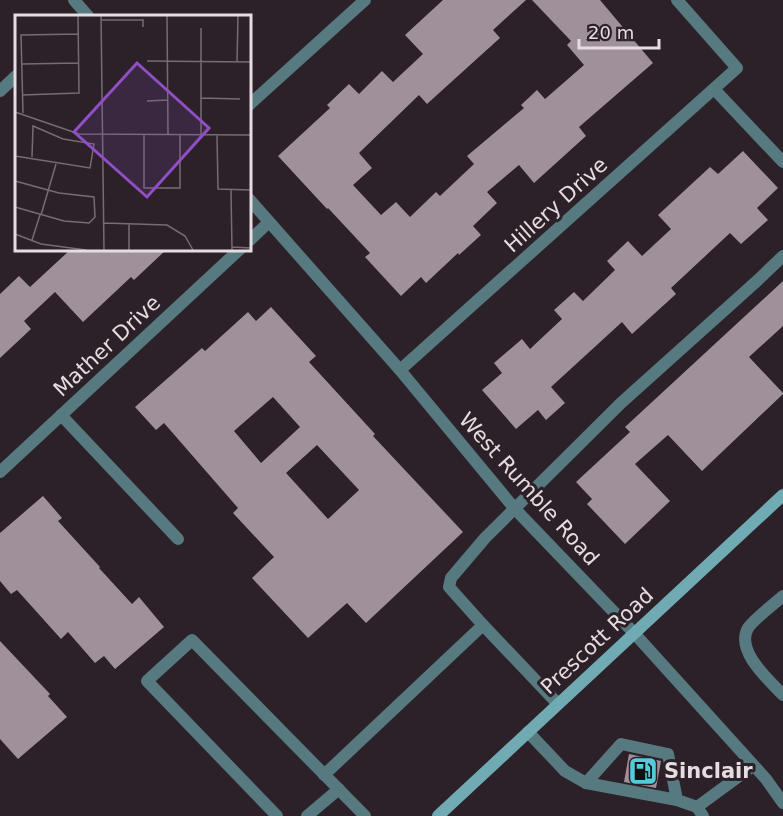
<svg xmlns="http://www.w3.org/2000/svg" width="783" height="816" font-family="'DejaVu Sans',sans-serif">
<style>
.building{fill:#9f9099;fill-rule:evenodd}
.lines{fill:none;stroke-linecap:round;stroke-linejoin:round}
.service{stroke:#567a7f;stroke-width:12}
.minor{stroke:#567a7f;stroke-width:12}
.tertiary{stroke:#567a7f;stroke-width:12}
.secondary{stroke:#70abb3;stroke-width:12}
.labels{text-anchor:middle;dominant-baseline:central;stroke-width:6;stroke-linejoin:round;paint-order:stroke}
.street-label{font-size:21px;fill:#e5dde1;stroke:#2c2128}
.poi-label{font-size:21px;font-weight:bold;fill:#e5dde1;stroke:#2c2128;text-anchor:start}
.inset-road{fill:none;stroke:#766c72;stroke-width:1.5}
.view{fill:#904fc6;fill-opacity:0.15;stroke:#904fc6;stroke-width:3}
.inset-edge{fill:none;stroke:#e5dde1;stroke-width:3}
</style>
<rect width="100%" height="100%" fill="#2c2128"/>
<g class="building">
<polygon points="443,0 526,0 493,30 500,38 480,56 427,104 419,95 359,153 372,168 353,185 381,215 396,202 410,217 436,192 440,196 474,164 467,156 524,108 521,105 537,90 545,99 584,65 567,45 571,41 532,0 600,0 653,63 579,127 586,136 534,183 519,165 487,192 497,203 473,226 481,235 459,255 458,253 426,283 421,277 401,296 365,257 370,253 328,208 327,209 278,156 330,108 327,105 349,84 359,94 382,71 393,82 423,54 405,35"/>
<polygon points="743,151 778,188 757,208 768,220 741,244 730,233 671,288 676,294 632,334 622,322 551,387 565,403 546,420 538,410 516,429 482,390 502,373 494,363 522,339 530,349 562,319 554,310 574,292 583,301 615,270 607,261 628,241 642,256 671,229 658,215 710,167 718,174"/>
<polygon points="71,249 167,249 134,280 131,277 83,322 55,292 24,321 31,329 0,358 0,294 19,276 30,287"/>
<polygon points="783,281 783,326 749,357 783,393 783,394 702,471 668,435 635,464 670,501 625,544 587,504 592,499 576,482 630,432 625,427"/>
<path d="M271,307L316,356L309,362L375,434L373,436L463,532L366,623L347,603L308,638L252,578L274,557L233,513L238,508L164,423L156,430L135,407L202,348L205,351L248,312L256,321ZM273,397L300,427L261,463L234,431ZM317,445L359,490L328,519L286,473Z"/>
<polygon points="43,496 62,518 58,521 100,567 99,568 132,604 139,597 164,627 115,669 104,656 95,663 68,632 61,639 17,590 11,594 0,581 0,533"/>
<polygon points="0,641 50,694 48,696 67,717 18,759 0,739"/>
<polygon points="629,754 661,761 656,788 624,782"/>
</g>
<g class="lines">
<g class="service">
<polyline points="714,89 783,162"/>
<polyline points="483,625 449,587 451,578 485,538 621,403 758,280 783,256"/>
<polyline points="528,732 565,771 586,783 677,800 697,807 703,816"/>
<polyline points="324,775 483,625 558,704"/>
<polyline points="586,783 621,744 668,754 677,800"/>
<polyline points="697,807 753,766"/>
<polyline points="277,816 147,681 192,640 365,816"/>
<polyline points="307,816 339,789"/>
</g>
<g class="minor">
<polyline points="0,91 16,76"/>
<polyline points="249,105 365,0"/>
<polyline points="249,241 269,222"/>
<polyline points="400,370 737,68 677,0"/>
<polyline points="61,415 178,539"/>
<polyline points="0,472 240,249"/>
<path d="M783,596C774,604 754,619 748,628C735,651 769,680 783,695"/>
</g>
<g class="tertiary">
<polyline points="74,0 88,16"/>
<polyline points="249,199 400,370 515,509 634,633 766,779 783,803"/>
</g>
<polyline class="secondary" points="438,816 783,495"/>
</g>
<defs>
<g id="fuel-square" transform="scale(1.5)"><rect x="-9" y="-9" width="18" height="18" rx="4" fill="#53cbdb" stroke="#2c2128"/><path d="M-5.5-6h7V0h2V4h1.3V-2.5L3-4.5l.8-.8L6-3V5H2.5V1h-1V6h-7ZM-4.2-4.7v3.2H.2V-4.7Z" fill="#111"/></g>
</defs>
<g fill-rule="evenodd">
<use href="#fuel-square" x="643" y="771"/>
</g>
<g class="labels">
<g class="street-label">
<text transform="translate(556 205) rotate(-42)">Hillery Drive</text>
<text transform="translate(107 346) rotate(-43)">Mather Drive</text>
<text transform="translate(529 489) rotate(48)">West Rumble Road</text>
<text transform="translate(597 641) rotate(-43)">Prescott Road</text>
</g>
<g class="poi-label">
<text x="664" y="771">Sinclair</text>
</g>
</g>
<g transform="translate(15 15)">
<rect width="236" height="236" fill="#2c2128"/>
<path class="inset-road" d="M86,0L89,235M152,0L153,119M86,5H128V12M132,46L236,47M222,47L223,0M7,49L63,48M7,80L64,78L63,0M186,83L225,84M132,86L152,85M0,97L64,119L236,120M8,98L6,20L63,19M129,119V173H165V119M186,119V13M202,120L203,174L236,175M0,141L75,153L79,129L48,124L18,111L17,142M0,166L44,178L79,182L80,202L74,208L49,206L0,192M216,174L217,235M26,200L41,149M89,208L152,210L170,221L178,235M114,208V235M0,219L26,229L71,235M17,225L25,200M217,232L236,233"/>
<path class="view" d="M122,48L194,113L132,182L59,117Z"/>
<rect width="236" height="236" class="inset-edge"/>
</g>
<path d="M579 39v9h80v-9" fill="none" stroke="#e5dde1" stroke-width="3"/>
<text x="588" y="39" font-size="18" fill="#e5dde1" stroke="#2c2128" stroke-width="4.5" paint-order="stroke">20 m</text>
</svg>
